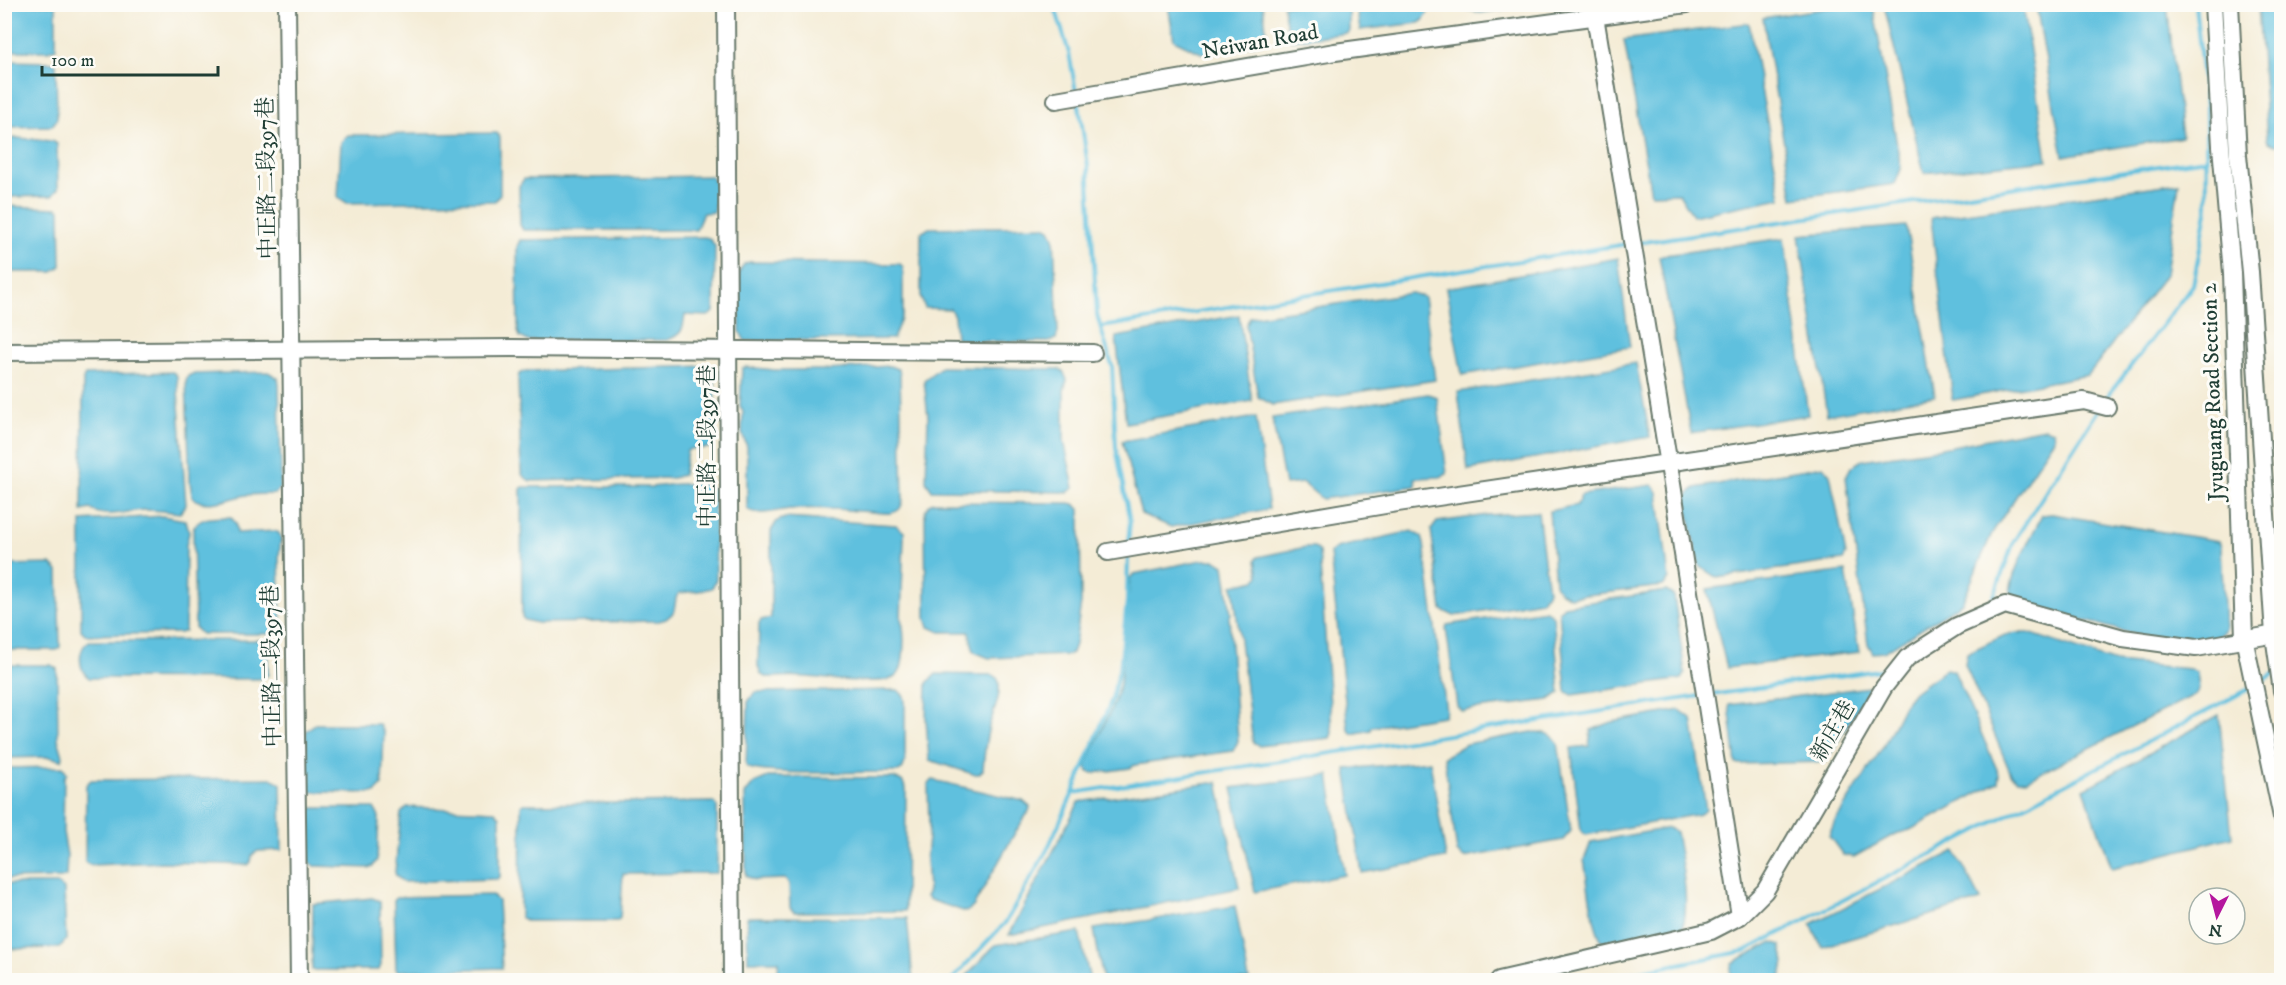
<svg xmlns="http://www.w3.org/2000/svg" width="2286" height="985" font-family="'IM FELL DW Pica','Noto Serif TC',serif">
<style>
.water{fill:#5fc0de;stroke:#3f7e89;stroke-width:1.5}
.lines{fill:none;stroke-linecap:round;stroke-linejoin:round}
.stream{stroke:#5fc0de;stroke-width:4}
.minor-casing{stroke:#6a7a6d;stroke-width:20}
.minor{stroke:#fff;stroke-width:16}
.labels{text-anchor:middle;dominant-baseline:central;stroke-width:6;stroke-linejoin:round;paint-order:stroke}
.street-label{font-size:22px;fill:#1f3d34;stroke:#fdfcf7}
</style>
<rect width="100%" height="100%" fill="#fdfcf7"/>
<filter id="ink" filterUnits="userSpaceOnUse"><feTurbulence type="fractalNoise" baseFrequency=".0167" numOctaves="2"/><feDisplacementMap in="SourceGraphic" scale="12" xChannelSelector="R" yChannelSelector="G"/><feConvolveMatrix kernelMatrix="1 2 1 2 8 2 1 2 1" color-interpolation-filters="sRGB"/></filter>
<filter id="wash" filterUnits="userSpaceOnUse"><feTurbulence type="fractalNoise" baseFrequency=".008" numOctaves="4" result="noise"/><feDisplacementMap in="SourceGraphic" scale="24" xChannelSelector="R" yChannelSelector="G"/><feGaussianBlur stdDeviation="1.35" result="paint"/><feColorMatrix in="noise" values="0 0 0 0 0 0 0 0 0 0 0 0 0 0 0 0 0 1.4 0 .05"/><feComposite in="paint" operator="in"/></filter>
<g filter="url(#wash)">
<rect width="100%" height="100%" fill="#f4ecd6"/>
<g class="water">
<polygon points="5,4 56,5 56,48 48,51 5,51"/>
<polygon points="1168,5 1263,5 1267,38 1261,43 1203,54 1174,40"/>
<polygon points="1283,5 1349,5 1349,31 1347,33 1291,40 1288,35"/>
<path d="M1356,5H1429C1429,13 1427,19 1419,23L1360,30Z"/>
<polygon points="1434,5 1533,5 1481,13 1454,7 1447,9 1436,8"/>
<polygon points="1847,5 1873,5 1901,169 1895,184 1793,198 1763,18"/>
<polygon points="1884,5 2023,5 2047,160 1924,173"/>
<polygon points="2036,5 2167,5 2182,137 2063,156"/>
<polygon points="2258,5 2281,5 2281,144 2275,145 2268,142 2267,138"/>
<polygon points="1749,23 1781,198 1693,216 1679,193 1651,194 1624,40"/>
<polygon points="5,61 53,62 56,64 57,119 52,126 5,127"/>
<polygon points="497,133 500,138 500,194 495,201 347,203 338,197 341,142 348,135"/>
<polygon points="18,138 52,141 57,144 58,189 52,196 5,197 5,139"/>
<polygon points="711,176 716,186 714,212 703,213 696,230 523,230 520,225 519,186 524,179"/>
<polygon points="2179,183 2166,274 2088,375 1953,400 1931,218"/>
<polygon points="5,206 57,208 60,210 61,266 53,272 5,272"/>
<polygon points="1044,226 1050,229 1054,237 1058,332 1056,339 1049,342 970,341 956,338 954,316 950,309 925,308 921,298 921,233 929,228"/>
<polygon points="1906,226 1935,396 1827,415 1799,235"/>
<path d="M704,237L709,238L715,246L714,312L708,316L685,315C683,330 682,335 667,340L528,341L520,337L518,331L517,247L520,240Z"/>
<polygon points="1784,238 1808,415 1691,433 1659,256"/>
<polygon points="1618,258 1630,347 1462,375 1446,288"/>
<polygon points="749,262 900,264 903,267 903,313 893,339 745,341 740,332 739,272 744,264"/>
<polygon points="1411,293 1424,297 1435,380 1273,405 1258,397 1246,325 1250,317"/>
<polygon points="1239,315 1252,401 1126,423 1116,337"/>
<polygon points="1636,363 1650,437 1468,470 1458,392"/>
<path d="M708,366L715,371L714,445C706,452 694,445 687,451L683,475L673,478L530,481L523,476L521,471L518,379L519,374L525,371Z"/>
<path d="M890,366L898,369L900,373L903,501C902,508 898,512 891,513C881,514 868,511 858,511C838,509 802,507 783,510C772,512 756,516 747,509V447L742,433L743,411L740,406L742,368L746,367L775,370H826Z"/>
<polygon points="941,367 1059,369 1063,371 1067,380 1064,390 1064,441 1074,488 1068,492 932,490 926,481 928,417 924,380"/>
<path d="M173,372L177,376L186,505L180,513C169,512 158,510 146,510C128,510 106,520 90,509L82,511L83,379L85,375Z"/>
<path d="M268,372L278,378L279,384L281,476L280,488L275,494C265,495 252,493 242,496C231,499 202,509 193,497C191,494 191,487 190,483L186,381L188,376L192,374Z"/>
<polygon points="1428,394 1437,397 1447,474 1440,477 1415,478 1416,486 1322,499 1303,483 1285,485 1272,418"/>
<polygon points="1256,417 1269,509 1171,527 1141,514 1122,441"/>
<polygon points="2044,428 2053,431 2054,439 1992,533 1962,603 1884,652 1873,653 1868,644 1846,477 1851,467 1862,460 1937,449"/>
<polygon points="1823,466 1830,474 1846,555 1843,560 1717,578 1699,566 1685,498 1695,488"/>
<polygon points="677,484 702,484 712,488 714,493 716,579 712,588 698,591 679,593 676,598 674,612 666,619 659,621 537,623 525,620 522,617 521,489 523,487 651,487"/>
<polygon points="1653,485 1658,492 1669,579 1663,586 1570,597 1559,591 1555,584 1549,511 1577,505 1581,495"/>
<polygon points="933,502 1069,503 1074,504 1080,509 1081,603 1075,644 1072,653 1068,655 989,658 974,652 969,632 940,632 929,627 926,618 925,511 929,504"/>
<polygon points="1538,512 1548,591 1541,601 1454,616 1442,610 1431,530 1437,522 1488,515"/>
<path d="M2052,514L2219,541L2221,546L2225,629L2217,639L2180,647L2011,600C2005,581 2033,534 2042,515Z"/>
<polygon points="163,516 185,520 187,523 189,533 186,545 185,631 180,633 86,635 81,630 81,521"/>
<path d="M231,517L236,524L237,533L275,531L279,533L281,538L279,556L281,629L275,634H201L195,628L193,529C199,515 218,518 231,517Z"/>
<path d="M785,518L896,525L904,532V537L901,619C905,630 906,671 895,677C881,686 826,678 807,677C793,676 779,677 765,677L761,674L758,666L759,623L761,620L771,618V531L777,521Z"/>
<polygon points="1412,531 1422,537 1424,544 1446,711 1444,716 1372,727 1371,730 1352,734 1348,729 1330,553 1336,548"/>
<polygon points="1306,547 1314,547 1319,551 1332,733 1330,738 1259,746 1253,743 1233,585 1256,580 1259,576 1256,560 1258,557"/>
<polygon points="1202,560 1216,560 1224,565 1231,614 1229,617 1238,741 1233,751 1135,765 1130,768 1094,773 1089,772 1086,768 1087,763 1114,703 1120,684 1130,578 1134,574"/>
<polygon points="51,564 58,571 60,647 57,650 5,650 5,565"/>
<polygon points="1846,571 1859,652 1727,668 1707,589"/>
<polygon points="1666,591 1674,596 1685,674 1682,679 1572,695 1566,691 1559,611 1564,606"/>
<polygon points="1546,610 1553,616 1560,693 1549,700 1462,711 1457,706 1446,628 1447,625"/>
<polygon points="2017,633 2029,633 2115,662 2191,669 2197,673 2199,688 2196,694 2027,780 2018,779 2011,774 1965,664 1967,653 2005,635"/>
<path d="M268,640V675L259,679L89,678C78,670 77,649 89,641Z"/>
<polygon points="5,665 51,665 57,669 58,739 63,756 62,760 49,757 5,758"/>
<polygon points="1946,669 1954,671 1999,774 1998,782 1910,830 1895,834 1854,857 1843,855 1829,836 1835,821 1883,747 1904,705 1914,692"/>
<path d="M936,674L992,675L998,679C1003,696 991,715 988,731C985,744 984,757 983,770L979,774H973L929,760L926,719L927,683Z"/>
<polygon points="1870,687 1826,762 1736,764 1729,705"/>
<path d="M898,690L904,696L905,701V762L902,770L898,772C873,771 757,777 746,766L748,702L755,692Z"/>
<polygon points="1680,710 1692,719 1706,810 1700,814 1586,835 1581,831 1571,748 1589,746 1591,730 1612,722"/>
<polygon points="2219,715 2232,837 2112,868 2084,789"/>
<polygon points="315,724 379,724 384,733 382,785 375,793 311,792 304,788 306,731"/>
<path d="M1532,732C1543,733 1552,732 1558,743L1571,831L1563,840L1464,858L1457,852L1444,757L1466,744Z"/>
<polygon points="1430,761 1446,858 1362,873 1346,769"/>
<polygon points="63,767 67,773 64,778 63,832 67,855 66,876 61,878 5,879 5,768"/>
<polygon points="1329,775 1345,875 1255,892 1232,788"/>
<polygon points="768,777 894,778 902,781 906,788 905,911 794,912 790,908 789,884 786,879 755,880 746,876 745,794 754,783"/>
<polygon points="272,778 281,784 282,850 258,851 252,855 251,862 248,865 163,862 92,865 87,864 85,861 86,785 91,780"/>
<polygon points="933,780 1023,801 1030,807 1029,811 1015,833 973,907 966,912 930,900 926,897 928,890 926,857 929,828 928,784"/>
<polygon points="1218,782 1239,888 1009,935 1079,802"/>
<polygon points="713,802 717,806 717,873 623,874 620,918 617,921 527,921 520,917 521,806 524,804"/>
<polygon points="407,807 495,811 500,817 500,877 497,879 403,882 396,876 395,872 401,813"/>
<polygon points="312,808 374,808 379,817 377,860 373,866 369,868 315,866 308,861 308,815"/>
<path d="M1669,828L1676,832C1681,863 1691,899 1682,930L1607,948C1592,935 1588,880 1584,860L1591,842Z"/>
<polygon points="1955,851 1981,900 1822,947 1811,924"/>
<polygon points="4,884 57,884 64,889 66,940 59,948 5,949"/>
<polygon points="492,895 498,901 502,968 398,971 396,969 394,900 396,897"/>
<polygon points="372,898 380,901 381,965 379,970 312,970 313,904"/>
<polygon points="1235,906 1249,980 1103,980 1094,929"/>
<polygon points="747,917 907,918 913,980 777,980 779,961 748,961"/>
<polygon points="1079,932 1090,980 963,980 995,945"/>
<polygon points="1772,942 1781,945 1784,964 1780,980 1735,980 1730,971 1732,963"/>
</g>
<g class="lines">
<g class="stream">
<polyline points="1054,4 1069,53 1076,92"/>
<polyline points="1078,99 1088,166 1097,315 1112,366 1116,448 1130,522 1128,543"/>
<polyline points="1637,243 2206,159"/>
<polyline points="1101,327 1627,244"/>
<polyline points="2104,401 2193,285 2207,212 2206,106 2195,4"/>
<polyline points="1991,604 2014,541 2099,409"/>
<polyline points="2258,683 2275,673"/>
<polyline points="1711,695 1886,669 1893,666"/>
<polyline points="1073,793 1700,696"/>
<polyline points="953,980 956,975 1006,922 1047,850 1073,793 1112,699 1121,662 1127,601 1128,554"/>
<polyline points="1597,980 1745,951 2249,689"/>
</g>
</g>
</g>
<g filter="url(#ink)">
<g class="lines">
<g class="minor-casing">
<g id="minor">
<polyline points="287,4 299,980"/>
<polyline points="726,4 732,980"/>
<polyline points="1593,4 1669,465 1740,916"/>
<polyline points="2213,4 2221,146 2232,273 2244,638 2282,817"/>
<polyline points="2230,4 2238,155 2250,272 2274,635 2282,691"/>
<polyline points="1056,100 1335,52 1687,4"/>
<polyline points="4,352 511,348 1093,353"/>
<polyline points="1108,552 1391,504 2084,401 2107,407"/>
<polyline points="1499,980 1711,931 1740,916 1765,891 1884,687 1907,658 1957,626 2005,605 2123,638 2196,648 2282,633"/>
</g>
</g>
<use href="#minor" class="minor"/>
</g>
</g>
<g class="labels">
<g class="street-label">
<text transform="translate(1260 42) rotate(-10)">Neiwan Road</text>
<text transform="translate(267 178) rotate(-91)">中正路二段397巷</text>
<text transform="translate(2213 392) rotate(-92)">Jyuguang Road Section 2</text>
<text transform="translate(707 446) rotate(-90)">中正路二段397巷</text>
<text transform="translate(272 666) rotate(-91)">中正路二段397巷</text>
<text transform="translate(1833 731) rotate(-60)">新庄巷</text>
</g>
</g>
<rect width="2286" height="985" fill="none" stroke="#fdfcf7" stroke-width="24"/>
<g transform="translate(2217 916) rotate(186)"><circle r="28" fill="#fdfcf7" stroke="#a4b0a9" stroke-width="1.5"/>
<path d="M0-4.5L10 22L0 15L-10 22Z" fill="#b5179e"/>
<text y="-9" font-size="16" font-weight="bold" text-anchor="middle" fill="#1f3d34">N</text>
</g>
<path d="M42 66v9h176v-9" fill="none" stroke="#1f3d34" stroke-width="3"/>
<text x="51" y="66" font-size="18" fill="#1f3d34" stroke="#fdfcf7" stroke-width="4.5" paint-order="stroke">100 m</text>
</svg>
